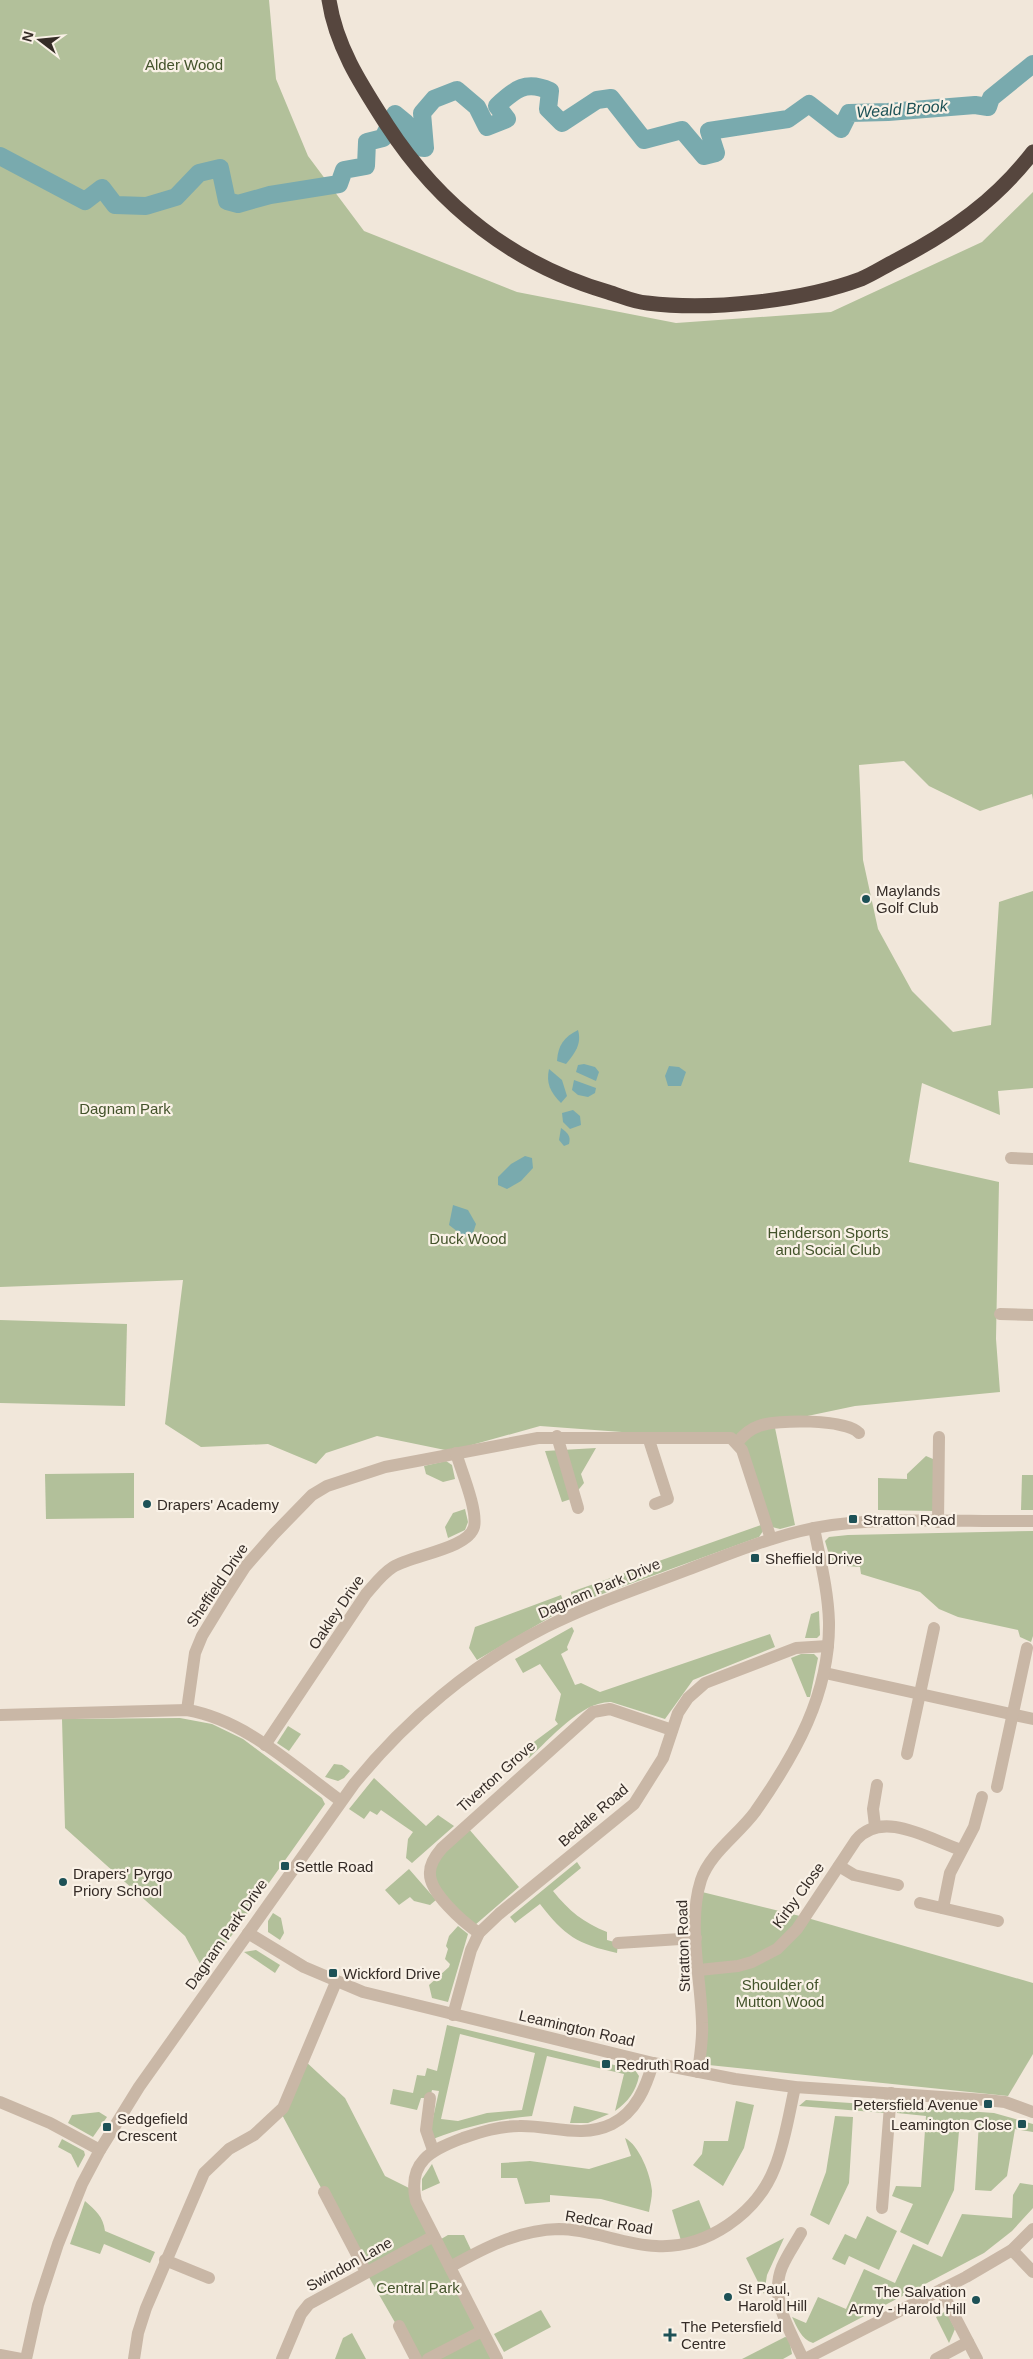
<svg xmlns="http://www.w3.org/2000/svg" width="1033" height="2359" font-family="Helvetica,sans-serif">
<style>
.green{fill:#b2c09a;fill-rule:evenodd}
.water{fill:#79aaae}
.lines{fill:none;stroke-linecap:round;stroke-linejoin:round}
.river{stroke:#79aaae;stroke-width:18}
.minor{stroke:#c9b7a6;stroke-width:12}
.highway{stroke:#56463e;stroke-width:15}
.poi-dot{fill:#1d5156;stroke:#f9f1e6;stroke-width:2}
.labels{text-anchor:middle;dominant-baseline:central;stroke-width:4.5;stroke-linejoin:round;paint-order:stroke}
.park-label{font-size:15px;fill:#43532b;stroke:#f9f1e6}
.poi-label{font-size:15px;fill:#352c27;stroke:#f9f1e6;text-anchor:start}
.street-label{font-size:15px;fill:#352c27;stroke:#f9f1e6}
.water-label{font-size:16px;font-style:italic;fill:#1d5156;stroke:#f9f1e6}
</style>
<rect width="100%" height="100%" fill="#f1e7da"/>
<g class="green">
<polygon points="0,0 269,0 276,79 308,156 364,231 517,292 676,323 831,312 982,242 1033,192 1033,800 1032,794 980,811 929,786 904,761 859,765 863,860 878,929 912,991 953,1032 991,1025 999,902 1033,891 1033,1088 998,1091 1000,1115 922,1083 909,1162 999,1182 996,1339 1000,1392 855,1406 774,1423 795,1525 780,1529 772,1527 741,1437 690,1437 540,1426 450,1451 377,1436 326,1453 316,1464 268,1444 201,1447 165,1424 183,1280 0,1287"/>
<polygon points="0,1320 127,1324 125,1406 0,1403"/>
<polygon points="596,1448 581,1474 584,1483 571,1499 562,1502 545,1451"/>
<polygon points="926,1456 933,1459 933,1511 878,1510 878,1478 907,1479 907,1474"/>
<polygon points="446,1461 452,1465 455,1479 443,1482 426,1474 424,1466"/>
<polygon points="134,1473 134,1518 46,1519 45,1474"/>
<polygon points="1022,1475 1033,1475 1033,1510 1021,1510"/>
<polygon points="465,1509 468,1522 465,1530 448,1538 445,1527 453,1513"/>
<polygon points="761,1525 763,1531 759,1537 572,1605 571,1592"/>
<polygon points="1033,1531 1033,1636 1031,1642 1020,1637 1018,1630 958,1617 939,1609 920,1592 861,1574 860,1567 832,1565 825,1541 829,1537 848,1535"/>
<polygon points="561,1595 566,1608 477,1660 469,1648 475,1627"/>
<polygon points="819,1611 820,1635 817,1638 805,1638 811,1614"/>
<path d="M572,1627L574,1631L567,1647L568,1650L561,1654L575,1685L581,1683L600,1692L770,1634L775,1647L693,1680L665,1719L611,1702C582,1701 550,1739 529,1758L523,1750L558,1724L555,1720L561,1694L540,1664L523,1673L515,1659Z"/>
<polygon points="801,1654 814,1654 818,1658 810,1697 807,1697 791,1658"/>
<polygon points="180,1718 212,1724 243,1739 322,1798 325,1804 205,1973 185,1936 65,1828 62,1719"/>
<polygon points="288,1726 301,1734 289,1751 277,1743"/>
<polygon points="334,1764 342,1765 350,1771 344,1778 338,1781 325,1777"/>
<polygon points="374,1778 426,1826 438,1815 454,1826 412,1863 406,1858 408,1839 413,1832 381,1810 377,1815 370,1811 364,1819 349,1809"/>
<path d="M468,1828L519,1887L475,1925C458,1910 425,1886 438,1859C443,1848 459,1837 468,1828Z"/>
<path d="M577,1862L581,1868L553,1891C569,1911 584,1923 607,1932V1940L618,1943L617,1953C577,1944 565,1936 540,1904L515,1923L510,1917Z"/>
<polygon points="409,1869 436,1900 430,1905 414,1901 410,1897 399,1905 385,1890"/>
<polygon points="698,1891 804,1917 1033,1983 1033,2054 1008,2096 699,2064"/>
<polygon points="273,1913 281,1918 284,1933 280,1940 268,1932 268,1921"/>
<polygon points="458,1926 468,1934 448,2002 432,1998 429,1985 449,1967 450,1964 445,1959 448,1949 446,1946 449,1936"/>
<polygon points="256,1950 280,1965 275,1973 244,1952"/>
<path d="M447,2025L635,2070L639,2076C636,2091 628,2102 615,2111L624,2074L547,2056L532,2116C497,2119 465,2127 433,2139L431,2127L439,2091L432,2090L430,2098H421L417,2110L390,2104L393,2089L413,2093L417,2075L425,2076L427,2068L437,2071ZM460,2034L535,2053L522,2110L487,2113L458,2121L441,2119Z"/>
<polygon points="304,2060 345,2098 385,2176 413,2190 436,2242 448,2235 464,2235 473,2254 450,2267 497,2359 416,2359 366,2272 280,2111"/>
<polygon points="806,2100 880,2105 885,2109 885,2113 799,2106"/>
<polygon points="736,2101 754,2105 744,2148 723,2186 693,2165 702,2154 704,2141 728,2141"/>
<polygon points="574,2106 609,2114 588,2123 570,2123"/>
<polygon points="897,2106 994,2113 1033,2124 1033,2132 1015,2129 1007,2176 991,2191 975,2190 979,2121 960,2119 954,2190 928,2245 900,2232 913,2204 892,2196 896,2186 921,2187 926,2116 897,2113"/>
<polygon points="99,2112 107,2117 93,2137 68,2123 72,2115"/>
<polygon points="835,2116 853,2117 849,2183 829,2225 810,2215 826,2172"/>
<path d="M625,2138C639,2145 651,2175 652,2191C652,2198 650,2205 649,2212L601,2199L550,2195V2202L525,2204L517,2178H501V2163L530,2161L589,2169L631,2156Z"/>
<polygon points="62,2139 84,2151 85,2155 78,2168 71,2154 58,2147"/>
<polygon points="432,2164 440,2183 422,2191 422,2179"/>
<path d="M1020,2183L1033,2185V2208L1012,2231L984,2253L813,2343C801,2339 797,2327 792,2317L806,2323L818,2297L846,2309L864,2269L895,2283L913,2244L942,2257L962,2214L1012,2218L1013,2195Z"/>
<polygon points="699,2200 713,2234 682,2244 672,2210"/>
<path d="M85,2201C96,2211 103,2216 105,2231L155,2252L150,2263L104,2244L100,2254L70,2244Z"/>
<polygon points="867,2216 897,2231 879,2270 849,2256 845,2265 832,2259 845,2234 856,2239"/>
<polygon points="784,2238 767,2275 764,2294 746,2258"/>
<polygon points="541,2310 551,2327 504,2352 494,2334"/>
<polygon points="946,2311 955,2329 949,2343 936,2317"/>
<polygon points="352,2333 366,2359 335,2359 343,2338"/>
<polygon points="785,2337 789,2338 792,2354 783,2359 742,2359"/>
</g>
<g class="water">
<path d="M578,1030C582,1044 575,1053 566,1064L557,1061C558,1045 564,1037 578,1030Z"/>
<polygon points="584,1064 595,1067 599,1072 596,1081 576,1072 578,1065"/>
<polygon points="669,1066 679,1067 686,1072 681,1086 668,1086 665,1076"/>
<path d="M549,1069L562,1080L567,1096L561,1103C550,1092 546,1083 549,1069Z"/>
<polygon points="574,1080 596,1088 595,1093 588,1097 578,1095 572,1090"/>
<polygon points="573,1110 580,1116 581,1125 570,1129 563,1122 562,1113"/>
<path d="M561,1128C568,1133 571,1136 569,1144L564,1146L559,1140Z"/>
<polygon points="525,1156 532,1158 533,1168 521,1181 507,1189 498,1185 498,1177 511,1164"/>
<polygon points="453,1205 468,1210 476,1224 472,1236 462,1235 449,1225"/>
</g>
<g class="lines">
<path class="river" d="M0,156L85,201L102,188L115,205L146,206L176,197L199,173L220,168L227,201L238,204L270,195L339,184L344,170L366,166L367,142L383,138L395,114L406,123L407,146L425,148L422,113L434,99L457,90L477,107L487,127L507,119L497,106C515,89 526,80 550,91L548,109L562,123L597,100L611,98L644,140L682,130L704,156L716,153L709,131L788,119L809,104L841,129L849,113L888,112L975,105L988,107L991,98L1033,64"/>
<g class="minor">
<polyline points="1011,1158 1033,1159"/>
<polyline points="1000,1314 1033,1315"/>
<polyline points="557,1436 578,1508"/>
<polyline points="649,1440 668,1499 655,1504"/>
<path d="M737,1443C743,1435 750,1429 759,1426C776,1419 847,1419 859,1433"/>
<polyline points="938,1522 939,1437"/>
<polyline points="825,1673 1033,1719"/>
<polyline points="187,1710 195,1653 202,1636 227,1595 245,1567 274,1534 312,1495 327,1486 385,1467 538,1438 731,1438 742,1450 771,1539"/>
<path d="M0,1715L187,1710C246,1720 294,1767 341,1801"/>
<path d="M265,1745L366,1594C374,1585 382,1574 393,1567C412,1555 468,1549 474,1527C478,1510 461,1470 456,1453"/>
<polyline points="907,1754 934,1628"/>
<polyline points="997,1787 1027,1648"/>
<polyline points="875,1826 873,1809 877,1785"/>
<polyline points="839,1866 854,1875 898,1885"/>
<polyline points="920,1903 998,1921"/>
<polyline points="943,1908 950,1873 974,1827 982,1797"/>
<polyline points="248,1933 304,1967 363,1992 653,2063 735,2079 795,2087 986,2100 1005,2102 1033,2112"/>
<path d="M479,1933C464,1923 428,1892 430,1872C430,1863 436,1855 442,1848L593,1712L610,1709L672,1730"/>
<polyline points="618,1943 696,1938"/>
<path d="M699,1970L738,1966L752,1962L777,1949L797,1929L856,1840C882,1809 929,1839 961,1850"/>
<polyline points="453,2015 471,1950 479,1933 499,1914 634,1804 663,1758 678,1713 688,1698 705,1683 796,1648 828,1646"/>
<path d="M698,2072C700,2056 703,2039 702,2023C701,1978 687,1923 701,1880C710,1853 738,1835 755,1812C795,1755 830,1694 829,1622C828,1590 820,1559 814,1528"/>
<polyline points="430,2098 426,2130 433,2150"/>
<polyline points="0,2102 50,2123 100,2150"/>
<polyline points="324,2192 366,2272"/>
<polyline points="882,2208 891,2093"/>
<path d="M801,2233C795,2244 787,2255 782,2267C769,2299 790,2330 803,2359"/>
<polyline points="1012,2250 1033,2272"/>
<polyline points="165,2260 209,2278"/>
<path d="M450,2267C484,2248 518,2230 559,2229C592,2229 623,2245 656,2246C706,2249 757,2214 775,2167C785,2142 789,2114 795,2087"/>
<polyline points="941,2290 977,2359"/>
<polyline points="399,2326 416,2359"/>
<polyline points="0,2355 21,2359"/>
<path d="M26,2359L38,2305L58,2244L82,2184L100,2150L139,2087L354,1784C406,1720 472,1664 546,1627C592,1604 640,1588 687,1570C735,1552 781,1532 832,1525C898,1517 967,1522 1033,1521"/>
<polyline points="134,2359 138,2333 146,2308 204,2173 229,2149 254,2135 283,2108 336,1982"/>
<polyline points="282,2359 301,2314 309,2304 432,2237"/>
<polyline points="428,2359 482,2331"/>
<path d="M497,2359L416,2201C407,2162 431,2150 463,2138C481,2132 499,2126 519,2126C551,2125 581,2139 612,2124C636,2112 646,2087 653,2063"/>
<polyline points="805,2359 966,2277 1012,2250 1033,2229"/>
<polyline points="936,2359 968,2342"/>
</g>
<path class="highway" d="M329,0C336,47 362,86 387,125C440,207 515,265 608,292C621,296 634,302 647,303C710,311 802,301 861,279C873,274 885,266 897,260C951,232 996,200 1033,152"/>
</g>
<g class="poi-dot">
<circle cx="866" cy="899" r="5"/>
<circle cx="147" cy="1504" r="5"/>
<rect x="848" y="1514" width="10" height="10" rx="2.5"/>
<rect x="750" y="1553" width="10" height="10" rx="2.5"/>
<rect x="280" y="1861" width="10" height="10" rx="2.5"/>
<circle cx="63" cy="1882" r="5"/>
<rect x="328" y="1968" width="10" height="10" rx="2.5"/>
<rect x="601" y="2059" width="10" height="10" rx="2.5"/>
<rect x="983" y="2099" width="10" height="10" rx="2.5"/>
<rect x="1017" y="2119" width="10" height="10" rx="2.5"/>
<rect x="102" y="2122" width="10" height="10" rx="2.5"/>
<circle cx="728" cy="2297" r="5"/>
<circle cx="976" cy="2300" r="5"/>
<path d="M667.5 2327.5h5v5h5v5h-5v5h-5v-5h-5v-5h5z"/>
</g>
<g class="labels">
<g class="park-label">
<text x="184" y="64">Alder Wood</text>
<text x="125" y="1108">Dagnam Park</text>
<text x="828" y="1232">Henderson Sports<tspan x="828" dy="17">and Social Club</tspan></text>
<text x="468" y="1238">Duck Wood</text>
<text x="780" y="1984">Shoulder of<tspan x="780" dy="17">Mutton Wood</tspan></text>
<text x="418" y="2287">Central Park</text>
</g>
<g class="poi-label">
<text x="876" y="890">Maylands<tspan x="876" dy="17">Golf Club</tspan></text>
<text x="157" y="1504">Drapers' Academy</text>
<text x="863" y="1519">Stratton Road</text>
<text x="765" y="1558">Sheffield Drive</text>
<text x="295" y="1866">Settle Road</text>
<text x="73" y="1873">Drapers' Pyrgo<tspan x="73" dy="17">Priory School</tspan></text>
<text x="343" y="1973">Wickford Drive</text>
<text x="616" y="2064">Redruth Road</text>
<text x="978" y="2104" text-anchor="end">Petersfield Avenue</text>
<text x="117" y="2118">Sedgefield<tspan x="117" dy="17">Crescent</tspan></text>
<text x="1012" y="2124" text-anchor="end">Leamington Close</text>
<text x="738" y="2288">St Paul,<tspan x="738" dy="17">Harold Hill</tspan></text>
<text x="966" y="2291" text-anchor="end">The Salvation<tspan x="966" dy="17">Army - Harold Hill</tspan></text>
<text x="681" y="2326">The Petersfield<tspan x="681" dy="17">Centre</tspan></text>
</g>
<g class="street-label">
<text transform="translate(217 1585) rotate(-56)">Sheffield Drive</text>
<text transform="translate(599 1588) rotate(-23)">Dagnam Park Drive</text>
<text transform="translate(336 1612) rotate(-56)">Oakley Drive</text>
<text transform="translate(496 1776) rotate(-42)">Tiverton Grove</text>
<text transform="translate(593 1815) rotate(-41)">Bedale Road</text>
<text transform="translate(798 1895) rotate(-54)">Kirby Close</text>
<text transform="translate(226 1934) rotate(-55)">Dagnam Park Drive</text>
<text transform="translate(683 1946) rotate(-92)">Stratton Road</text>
<text transform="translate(577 2028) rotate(13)">Leamington Road</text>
<text transform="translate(609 2222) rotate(9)">Redcar Road</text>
<text transform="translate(349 2264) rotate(-29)">Swindon Lane</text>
</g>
<g class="water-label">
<text transform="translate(902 109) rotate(-4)">Weald Brook</text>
</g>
</g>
<g transform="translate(40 40) rotate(286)" stroke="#f9f1e6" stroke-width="4" paint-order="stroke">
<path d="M0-4L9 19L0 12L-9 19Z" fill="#352c27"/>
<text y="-8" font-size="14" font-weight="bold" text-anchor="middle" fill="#352c27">N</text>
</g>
</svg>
